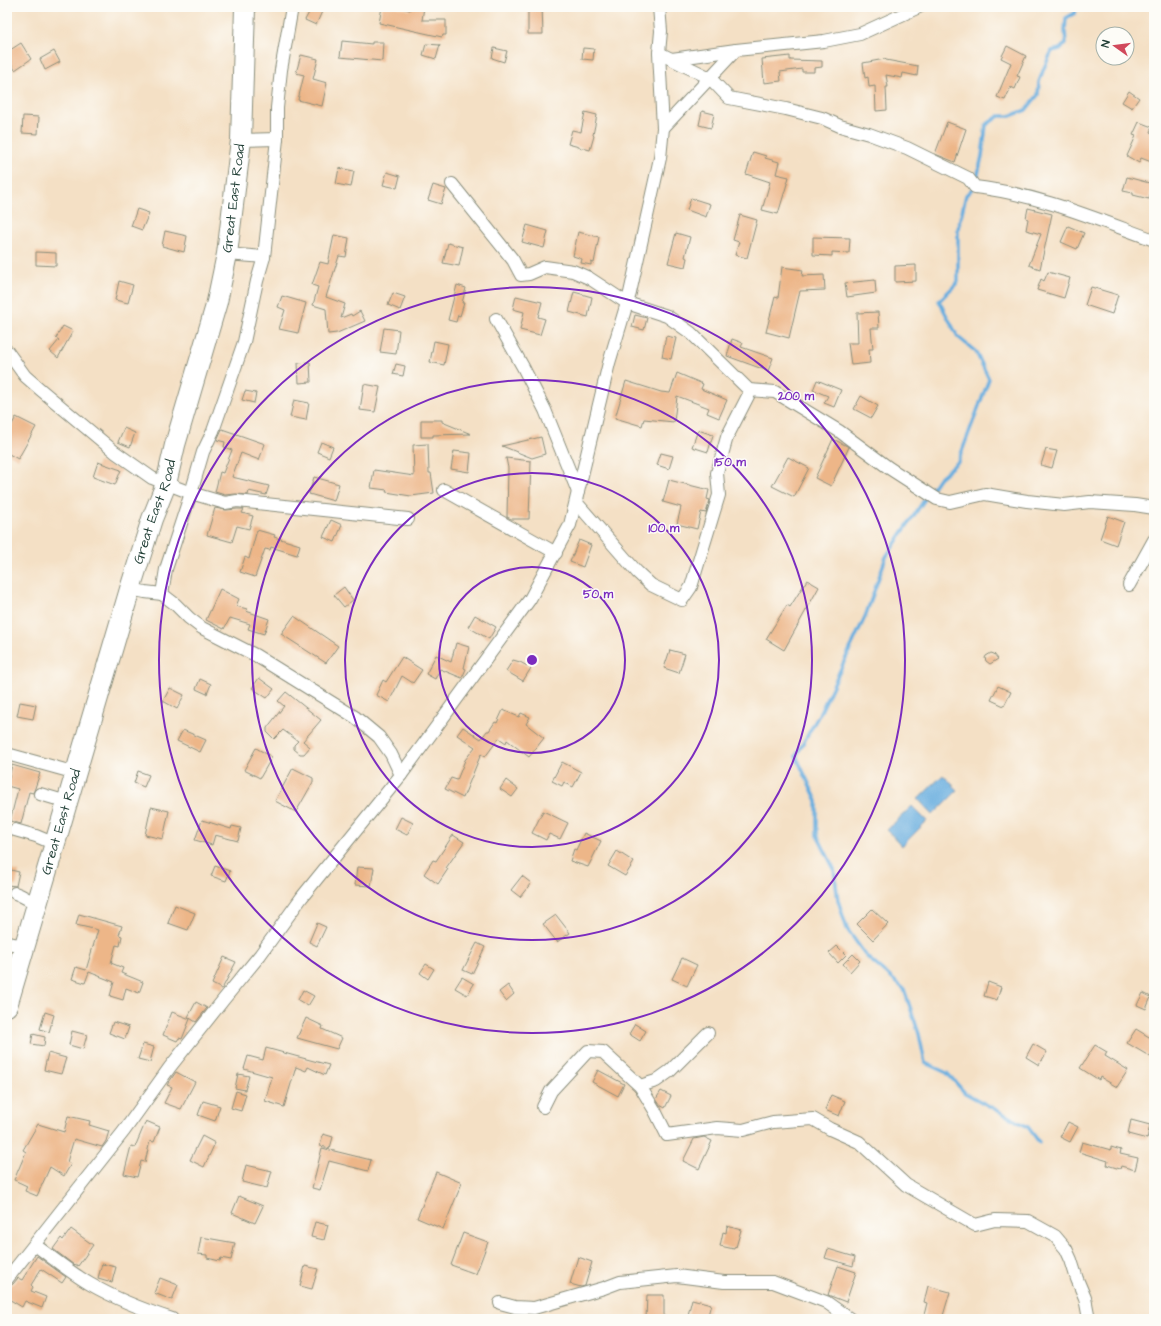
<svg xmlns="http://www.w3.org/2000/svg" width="1161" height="1326" font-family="'Architects Daughter',sans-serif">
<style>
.water{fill:#69aedf;stroke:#44768a}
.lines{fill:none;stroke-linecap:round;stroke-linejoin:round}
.stream{stroke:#69aedf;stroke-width:3.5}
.building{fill:#edb688}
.minor-casing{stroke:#8a8e7c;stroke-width:14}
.trunk-casing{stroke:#8a8e7c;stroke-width:22}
.minor{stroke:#fff;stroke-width:12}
.trunk{stroke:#fff;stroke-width:20}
.ring{fill:none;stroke:#7b2cbf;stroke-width:2}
.labels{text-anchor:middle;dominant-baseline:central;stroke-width:3;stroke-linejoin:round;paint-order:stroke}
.street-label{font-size:14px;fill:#1f3d34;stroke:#fdfcf7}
.centre{fill:#7b2cbf;stroke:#fdfcf7;stroke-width:2}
.ring-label{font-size:12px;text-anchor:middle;font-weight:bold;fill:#7b2cbf;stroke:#fdfcf7;stroke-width:3;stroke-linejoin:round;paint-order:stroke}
</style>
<rect width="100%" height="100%" fill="#fdfcf7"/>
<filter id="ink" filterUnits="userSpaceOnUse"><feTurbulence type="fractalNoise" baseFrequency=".025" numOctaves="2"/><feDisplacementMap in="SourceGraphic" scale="8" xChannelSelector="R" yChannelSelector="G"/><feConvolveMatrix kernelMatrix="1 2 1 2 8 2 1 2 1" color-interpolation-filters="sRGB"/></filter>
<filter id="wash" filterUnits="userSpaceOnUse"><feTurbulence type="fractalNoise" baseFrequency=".012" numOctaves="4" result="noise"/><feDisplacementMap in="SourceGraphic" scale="16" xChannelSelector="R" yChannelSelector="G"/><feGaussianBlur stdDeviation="0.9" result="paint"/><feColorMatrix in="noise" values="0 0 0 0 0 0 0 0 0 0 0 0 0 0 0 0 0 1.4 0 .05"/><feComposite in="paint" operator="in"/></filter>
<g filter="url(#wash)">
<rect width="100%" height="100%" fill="#f4e0c5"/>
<g class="water">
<polygon points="943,775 958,790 933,815 918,799"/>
<polygon points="912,806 927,821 902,846 887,830"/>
</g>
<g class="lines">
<g class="stream">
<polyline points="976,183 982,156 986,125 999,116 1010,116 1026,110 1038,95 1039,82 1044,68 1052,51 1060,49 1066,43 1065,31 1066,18 1075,13 1077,7"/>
<polyline points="973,188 966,195 958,229 958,282 939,301 958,337 976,352 989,379 958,462 939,478 886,557 865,617 821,711 796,756 817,801 817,835 834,869 838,900 847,929 867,957 904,989 919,1034 925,1063 947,1073 965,1093 1028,1127 1039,1142"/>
</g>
</g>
<g id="blocks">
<g class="building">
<polygon points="312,7 324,7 316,25 305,20"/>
<polygon points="382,7 396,7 410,10 410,7 424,7 422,20 446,20 446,35 443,35 442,37 379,23"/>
<polygon points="528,7 542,7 543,34 528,34"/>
<polygon points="342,41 372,44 372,42 383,42 382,61 340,57"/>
<polygon points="21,43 31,59 15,70 7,57 7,52"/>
<polygon points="426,44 440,45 436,59 423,55"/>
<polygon points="1007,46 1026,56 1017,76 1020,77 1015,89 1011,87 1005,100 997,97 1011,63 1001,58"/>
<polygon points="494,48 507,51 504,62 492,58"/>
<polygon points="583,48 594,49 593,60 582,59"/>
<polygon points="54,51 60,62 45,70 40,59"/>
<polygon points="301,55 318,59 313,79 327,83 322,106 298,100 304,75 296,73"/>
<polygon points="790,56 790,60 822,61 822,67 814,68 814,72 802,72 802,69 780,72 781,81 764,83 762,59"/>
<polygon points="885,59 886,60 918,66 917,76 903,73 902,78 886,75 888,87 886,87 887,110 876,111 875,86 869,87 868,77 865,78 863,63"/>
<polygon points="1129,91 1139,98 1132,108 1122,102"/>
<polygon points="702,111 714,114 711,128 699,125"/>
<polygon points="585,112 597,115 593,135 594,136 590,150 568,144 572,130 581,132"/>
<polygon points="23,116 39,117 38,134 22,133"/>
<polygon points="947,122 966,129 955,162 935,154"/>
<polygon points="1139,122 1152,127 1150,132 1154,134 1154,163 1141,158 1139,163 1127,156 1136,136 1133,135"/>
<polygon points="753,152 766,156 765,158 779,162 776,174 789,177 778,214 762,210 770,182 746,174"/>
<polygon points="339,168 354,171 351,187 336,184"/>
<polygon points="387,172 400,176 397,188 383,185"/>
<polygon points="1127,177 1153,184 1149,199 1133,195 1133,193 1123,191"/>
<polygon points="433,185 446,189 441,204 428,200"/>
<polygon points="691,198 710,204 706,217 687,210"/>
<polygon points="1028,208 1052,214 1040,269 1029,265 1041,234 1026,230 1028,219 1026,218"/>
<polygon points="137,209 149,213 142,230 131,226"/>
<polygon points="740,215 757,220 747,258 735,255 739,242 733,240"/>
<polygon points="527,225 548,231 544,248 522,242"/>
<polygon points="1068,226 1084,233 1077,249 1061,242"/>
<polygon points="165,231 187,236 184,252 162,246"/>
<polygon points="578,232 599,237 594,263 591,262 591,265 581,263 582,259 573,256"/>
<polygon points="676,233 690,237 685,257 687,258 685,267 668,263"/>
<polygon points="334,235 349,238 346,257 339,256 326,297 345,304 341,318 351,314 352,316 360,311 365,321 337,333 328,334 326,309 313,305 318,287 312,285 320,262 328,264"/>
<polygon points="813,237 850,238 849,253 832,252 832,256 813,255"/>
<polygon points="448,243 463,247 459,266 443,263"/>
<polygon points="36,252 56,253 56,266 36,265"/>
<polygon points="916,265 916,281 895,282 895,266"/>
<polygon points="782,267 803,270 802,276 824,275 825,290 800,291 789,338 766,332 775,297 778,298"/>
<polygon points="1048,272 1070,278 1064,298 1037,290 1041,279 1044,281"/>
<polygon points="875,280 876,293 847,297 845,283"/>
<polygon points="119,281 133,285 128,303 115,300"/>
<polygon points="457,285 466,288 462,303 464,303 460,316 458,315 456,322 448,320"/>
<polygon points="1091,287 1118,295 1112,314 1085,305"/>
<polygon points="574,292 592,297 588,317 569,312"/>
<polygon points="393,293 405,297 400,310 388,305"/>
<polygon points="282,296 306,303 298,333 279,329 285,310 278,307"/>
<polygon points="516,296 542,302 538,317 545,319 540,335 520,330 524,312 513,309"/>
<polygon points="878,312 879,328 871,328 873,349 869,349 870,363 851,365 848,343 858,343 857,313"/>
<polygon points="635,315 647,318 644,330 632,327"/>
<polygon points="63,326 73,331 58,358 50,351 59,340 56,338"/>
<polygon points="384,328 399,330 396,354 380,352"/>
<polygon points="666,336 676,338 671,359 662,357"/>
<polygon points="732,339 743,343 741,347 773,358 768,371 727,356"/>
<polygon points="434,341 448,344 444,365 430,362"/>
<polygon points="310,362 311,382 299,383 298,363"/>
<polygon points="396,364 405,366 403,376 393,374"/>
<polygon points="677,373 703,384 701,389 727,400 719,418 707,413 709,408 677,396 674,422 644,419 642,426 615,418 626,381 661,392 670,393"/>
<polygon points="817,380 841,390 834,407 824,403 828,396 813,390"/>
<polygon points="364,384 380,387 375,412 360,410"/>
<polygon points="245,391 256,393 254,403 242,400"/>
<polygon points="861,396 878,406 871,418 854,409"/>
<polygon points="294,400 309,403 306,420 290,417"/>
<polygon points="16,417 36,427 18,459 7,453 7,434"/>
<polygon points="421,420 442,420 442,422 471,434 433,435 433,437 421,437"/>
<polygon points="124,428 135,433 130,447 118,442"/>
<polygon points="222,429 265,444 259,460 241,453 232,477 269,486 266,495 249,491 248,495 236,494 225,495 215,492 220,472 223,473 232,450 224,447 225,442 217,440"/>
<polygon points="698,430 713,435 708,452 692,447"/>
<polygon points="541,437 545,454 532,458 502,446"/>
<polygon points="833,439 849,447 831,486 815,478"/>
<polygon points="321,442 333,447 329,457 317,452"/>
<polygon points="428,444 429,473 431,473 434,493 411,496 386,492 387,490 371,488 374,470 414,476 413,445"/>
<polygon points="1046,449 1057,451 1052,468 1041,465"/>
<polygon points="454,451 471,453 469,472 451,469"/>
<polygon points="661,453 673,456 669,469 657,465"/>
<polygon points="788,457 809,468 794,497 772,486"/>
<polygon points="506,458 531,461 529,519 511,519 507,517 508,468"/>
<polygon points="98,462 121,470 115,485 93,477"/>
<polygon points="314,477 339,484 334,501 309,494"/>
<polygon points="669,480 709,490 707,499 710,500 706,513 701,512 697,529 677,524 681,507 663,502"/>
<polygon points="215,508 226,510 237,509 244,509 242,513 253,516 249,529 237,526 232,542 207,535"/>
<polygon points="1108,516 1124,522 1116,545 1100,539"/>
<polygon points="331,520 342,525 335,542 323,537"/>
<polygon points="257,530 275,535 274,537 300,545 297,555 271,547 270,550 265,549 255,577 240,572 245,557 249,559"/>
<polygon points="579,540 591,545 583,567 570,562"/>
<polygon points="807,580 819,587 784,650 766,639 787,605 790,607"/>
<polygon points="344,587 353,600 344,607 334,595"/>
<polygon points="220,589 239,599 236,606 247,609 246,611 269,619 264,634 248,629 250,624 230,618 224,629 206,620"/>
<polygon points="475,615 496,627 489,639 468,627"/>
<polygon points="294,616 338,646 326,663 281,634"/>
<polygon points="456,643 469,647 464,668 466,669 462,678 440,669 435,679 426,674 436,655 451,662"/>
<polygon points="670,650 685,654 679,673 664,668"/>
<polygon points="991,653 994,654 998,659 990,664 986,661 985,658 986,656"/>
<polygon points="402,657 422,670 413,683 402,676 389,702 376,695 383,680 386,682"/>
<polygon points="513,660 520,662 531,668 523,681 506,671"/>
<polygon points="259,678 274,689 267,698 252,688"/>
<polygon points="200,679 211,684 207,694 196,689"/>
<polygon points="998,686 1011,692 1004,706 991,700"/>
<polygon points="170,688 184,695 177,709 163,701"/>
<polygon points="286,692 321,720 303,741 310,747 304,754 300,754 294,749 294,745 298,741 283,730 274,739 267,732 267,728 284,706 278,701"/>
<polygon points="20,702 36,705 33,719 17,716"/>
<polygon points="503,710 519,717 521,713 530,717 526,724 544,738 529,757 507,740 506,743 499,738 485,757 481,754 463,798 445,789 451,778 457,780 465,760 475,747 457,735 463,727 481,739 487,731 489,731 495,722 497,723"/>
<polygon points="183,730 206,740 200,752 177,741"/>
<polygon points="256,748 272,757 260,778 244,770"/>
<polygon points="562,762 581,772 573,787 564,782 562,786 552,781"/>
<polygon points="12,765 40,773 35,788 33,793 29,792 21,824 10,821 18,789 7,786"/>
<polygon points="293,768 313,778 313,782 296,812 275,801"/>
<polygon points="138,771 149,775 144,787 134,783"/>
<polygon points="506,780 518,789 512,797 500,789"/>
<polygon points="151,807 169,811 163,839 145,835"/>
<polygon points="543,811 568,823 560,839 549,834 546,840 532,833"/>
<polygon points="401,817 413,823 407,835 395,829"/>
<polygon points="202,820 231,829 232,826 241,828 238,841 215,835 212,845 195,840"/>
<polygon points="584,833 601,841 588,867 570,861 574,849 576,850"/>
<polygon points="453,835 464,842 446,868 448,869 438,884 424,874 433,860 436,861"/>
<polygon points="617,851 634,862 625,876 608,866"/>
<polygon points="215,866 230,871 226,881 211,876"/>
<polygon points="357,867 374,868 371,886 355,885"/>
<polygon points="7,869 19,872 16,886 7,885"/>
<polygon points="522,876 531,883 520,897 511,890"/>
<polygon points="175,905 195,913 188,930 168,923"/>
<polygon points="872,909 888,924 873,940 857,924"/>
<polygon points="79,914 122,926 119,935 122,936 120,946 116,945 111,963 123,968 121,973 143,982 139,993 126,988 123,1000 110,996 114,982 89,972 85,983 72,979 76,967 86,970 98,930 76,925"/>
<polygon points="556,915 570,933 557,942 543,924"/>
<polygon points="317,923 326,927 317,946 309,942"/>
<polygon points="477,943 485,947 472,974 463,970"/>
<polygon points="837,946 846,955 838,963 829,953"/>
<polygon points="853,954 860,961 850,972 843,964"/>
<polygon points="224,957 236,962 222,989 212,984"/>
<polygon points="682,958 697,965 687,986 672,979"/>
<polygon points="426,964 434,969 428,979 420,973"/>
<polygon points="462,977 474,984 467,995 455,988"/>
<polygon points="988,982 1001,987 997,1000 984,996"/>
<polygon points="508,985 514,994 506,1001 499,992"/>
<polygon points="303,990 314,996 308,1006 298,1000"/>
<polygon points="1143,993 1151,997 1146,1009 1137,1005"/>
<polygon points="196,1002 207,1008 196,1022 188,1017"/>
<polygon points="45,1012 54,1015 49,1032 40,1029"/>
<polygon points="172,1012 190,1019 182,1039 179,1038 177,1041 163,1035"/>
<polygon points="306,1018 323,1026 322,1029 342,1038 337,1049 297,1038"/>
<polygon points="113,1022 129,1027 125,1039 109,1033"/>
<polygon points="635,1024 646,1031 640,1041 629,1034"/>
<polygon points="1136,1029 1154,1040 1154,1059 1127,1043"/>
<polygon points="72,1031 87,1035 83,1049 69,1045"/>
<polygon points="33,1034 45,1037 44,1046 31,1044"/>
<polygon points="143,1044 154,1047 150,1062 138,1059"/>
<polygon points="1033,1044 1047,1052 1039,1065 1026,1057"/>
<polygon points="1095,1045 1107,1052 1105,1056 1128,1070 1117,1087 1100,1077 1099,1080 1080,1068"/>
<polygon points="266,1048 295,1056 329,1065 325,1075 308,1067 306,1071 296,1067 284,1107 265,1101 272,1077 244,1069 248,1056 263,1060"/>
<polygon points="48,1053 66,1058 61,1074 44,1070"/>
<polygon points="598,1070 624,1084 618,1096 592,1082"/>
<polygon points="176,1072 195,1082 181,1109 164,1103 172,1087 167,1085"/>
<polygon points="238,1074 249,1076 245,1090 235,1088"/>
<polygon points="236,1091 246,1094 241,1111 231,1108"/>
<polygon points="661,1091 671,1096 665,1108 660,1105 656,1099"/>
<polygon points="831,1095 845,1101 839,1116 825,1110"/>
<polygon points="203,1101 220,1106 215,1121 198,1115"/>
<polygon points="68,1116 90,1121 89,1125 109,1131 106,1141 102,1147 74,1139 67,1162 71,1164 64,1176 50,1167 37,1196 25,1191 27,1186 14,1180 26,1152 23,1150 38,1124 64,1132"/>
<polygon points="1131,1120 1150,1125 1147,1139 1128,1134"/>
<polygon points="146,1121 160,1127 154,1142 150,1141 145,1162 141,1161 137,1177 124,1174 131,1146 135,1147"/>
<polygon points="1068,1122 1078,1127 1070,1142 1060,1137"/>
<polygon points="323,1134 333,1137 330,1148 320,1146"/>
<polygon points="202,1136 215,1143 204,1167 190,1160"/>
<polygon points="704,1137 712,1141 699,1169 683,1161 694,1139"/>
<polygon points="1082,1142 1111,1150 1111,1147 1121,1150 1120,1154 1138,1158 1135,1170 1121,1166 1120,1169 1107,1165 1108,1161 1079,1152"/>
<polygon points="322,1148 371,1160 368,1171 329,1161 320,1190 312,1188"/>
<polygon points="246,1165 272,1171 267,1188 242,1182"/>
<polygon points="436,1172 462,1183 443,1229 417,1218"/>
<polygon points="239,1196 263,1206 255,1223 232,1213"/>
<polygon points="315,1222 328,1225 324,1240 311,1237"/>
<polygon points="727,1226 741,1230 736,1247 735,1246 734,1249 720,1246 723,1232 726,1233"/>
<polygon points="71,1229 93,1245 78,1266 75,1264 74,1265 53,1249 61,1238 63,1240"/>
<polygon points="463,1233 488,1242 476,1274 451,1265"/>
<polygon points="201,1237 235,1243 231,1260 221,1258 220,1261 207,1258 207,1255 198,1254"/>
<polygon points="828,1249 855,1257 853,1266 825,1258"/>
<polygon points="37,1256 66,1277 62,1283 41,1269 31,1285 33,1287 31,1291 46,1297 42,1308 25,1301 22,1307 7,1298 7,1287 13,1284 18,1278 22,1280"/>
<polygon points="578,1257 592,1262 585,1286 581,1287 570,1284"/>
<polygon points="102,1264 116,1267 112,1282 98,1278"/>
<polygon points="305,1266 318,1269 312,1289 300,1286"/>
<polygon points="838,1266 856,1272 846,1302 828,1295"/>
<polygon points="160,1278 178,1285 172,1300 154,1293"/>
<polygon points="928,1286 950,1292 942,1319 923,1319 927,1303 924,1302"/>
<polygon points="647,1295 664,1295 664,1319 646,1319"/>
<polygon points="692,1299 711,1304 707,1319 694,1319 694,1316 688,1315"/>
</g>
</g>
</g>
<g filter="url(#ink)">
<use href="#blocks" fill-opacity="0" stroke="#8a8e7c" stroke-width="1"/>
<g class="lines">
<g class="minor-casing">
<g id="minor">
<path d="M659,53L710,78L729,98L786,109L822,118L840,126L869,134L907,148L968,178L975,187C1037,194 1096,219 1154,240"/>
<polyline points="672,59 736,50"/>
<polyline points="663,128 736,50 824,41 860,34 919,7"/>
<polyline points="241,140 277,139"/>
<polyline points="452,184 513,260 521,275 529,274 545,267 573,271 589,278 627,303 667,316 691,333 749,390 775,392 839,431 889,468 937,499 950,502 985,494 1027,501 1064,505 1090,502 1135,505 1154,508"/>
<polyline points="227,254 264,257"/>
<polyline points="496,319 523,367 545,410 578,492"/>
<polyline points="7,351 25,376 41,390 115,452 152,478 191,493 225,503 237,501 408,519"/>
<polyline points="444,490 556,553"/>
<polyline points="576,502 637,572 651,585 682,600 691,587 719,495 717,473 727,437 749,394 749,390"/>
<polyline points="1129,585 1154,540"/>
<polyline points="130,589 145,592 162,594 166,569 191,493 203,452 213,431 244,342 257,281 264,257 277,139 277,108 281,70 292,7"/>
<polyline points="162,594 175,604 189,618 202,628 255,655 355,717 379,737 391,754 401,775"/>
<polyline points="7,754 76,773"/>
<polyline points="40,794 67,802"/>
<polyline points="15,830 36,836 55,844"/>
<polyline points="15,893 20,895 37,904"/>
<polyline points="7,943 25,946"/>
<polyline points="640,1086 655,1111 667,1135 717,1128 743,1130 773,1122 813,1119 830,1129 859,1142 906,1185 975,1225 995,1220 1028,1221 1055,1236 1066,1249 1071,1260 1077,1279 1085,1298 1089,1319"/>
<polyline points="543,1107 551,1091 588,1051 603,1052 640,1086 656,1081 670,1071 708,1033"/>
<path d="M35,1245C53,1258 71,1273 90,1284C116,1299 144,1310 172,1319"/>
<polyline points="7,1279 124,1131 170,1067 224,999 260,955 302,897 401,775 530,599 570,525 609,363 630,293 660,158 663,128 659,53 661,31 659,7"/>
<polyline points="500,1303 515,1307 534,1308 604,1288 620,1282 677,1276 724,1282 773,1282 826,1302 850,1319"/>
</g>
</g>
<g class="trunk-casing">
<g id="trunk">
<path id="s1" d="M7,1006L130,589L152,519L166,484L175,445L217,302L227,254L241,140L245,7"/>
</g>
</g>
<use href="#minor" class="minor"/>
<use href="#trunk" class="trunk"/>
</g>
</g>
<g class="ring">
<circle cx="532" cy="660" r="93"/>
<circle cx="532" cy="660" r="187"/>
<circle cx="532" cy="660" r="280"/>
<circle cx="532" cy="660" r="373"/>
</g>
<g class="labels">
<g class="street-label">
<text stroke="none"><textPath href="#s1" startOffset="840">Great East Road</textPath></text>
<text stroke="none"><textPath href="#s1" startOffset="516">Great East Road</textPath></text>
<text stroke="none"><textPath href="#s1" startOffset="192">Great East Road</textPath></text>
</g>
</g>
<circle cx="532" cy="660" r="6" class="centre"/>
<g class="ring-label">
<text x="796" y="400">200 m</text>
<text x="730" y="466">150 m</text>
<text x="664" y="532">100 m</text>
<text x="598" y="598">50 m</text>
</g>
<rect width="1161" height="1326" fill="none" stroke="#fdfcf7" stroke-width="24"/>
<g transform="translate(1115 46) rotate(284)"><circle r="19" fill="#fdfcf7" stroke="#a4b0a9"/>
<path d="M0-3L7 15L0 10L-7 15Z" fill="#d1495b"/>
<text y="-6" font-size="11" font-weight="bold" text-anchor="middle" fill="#1f3d34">N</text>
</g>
</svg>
